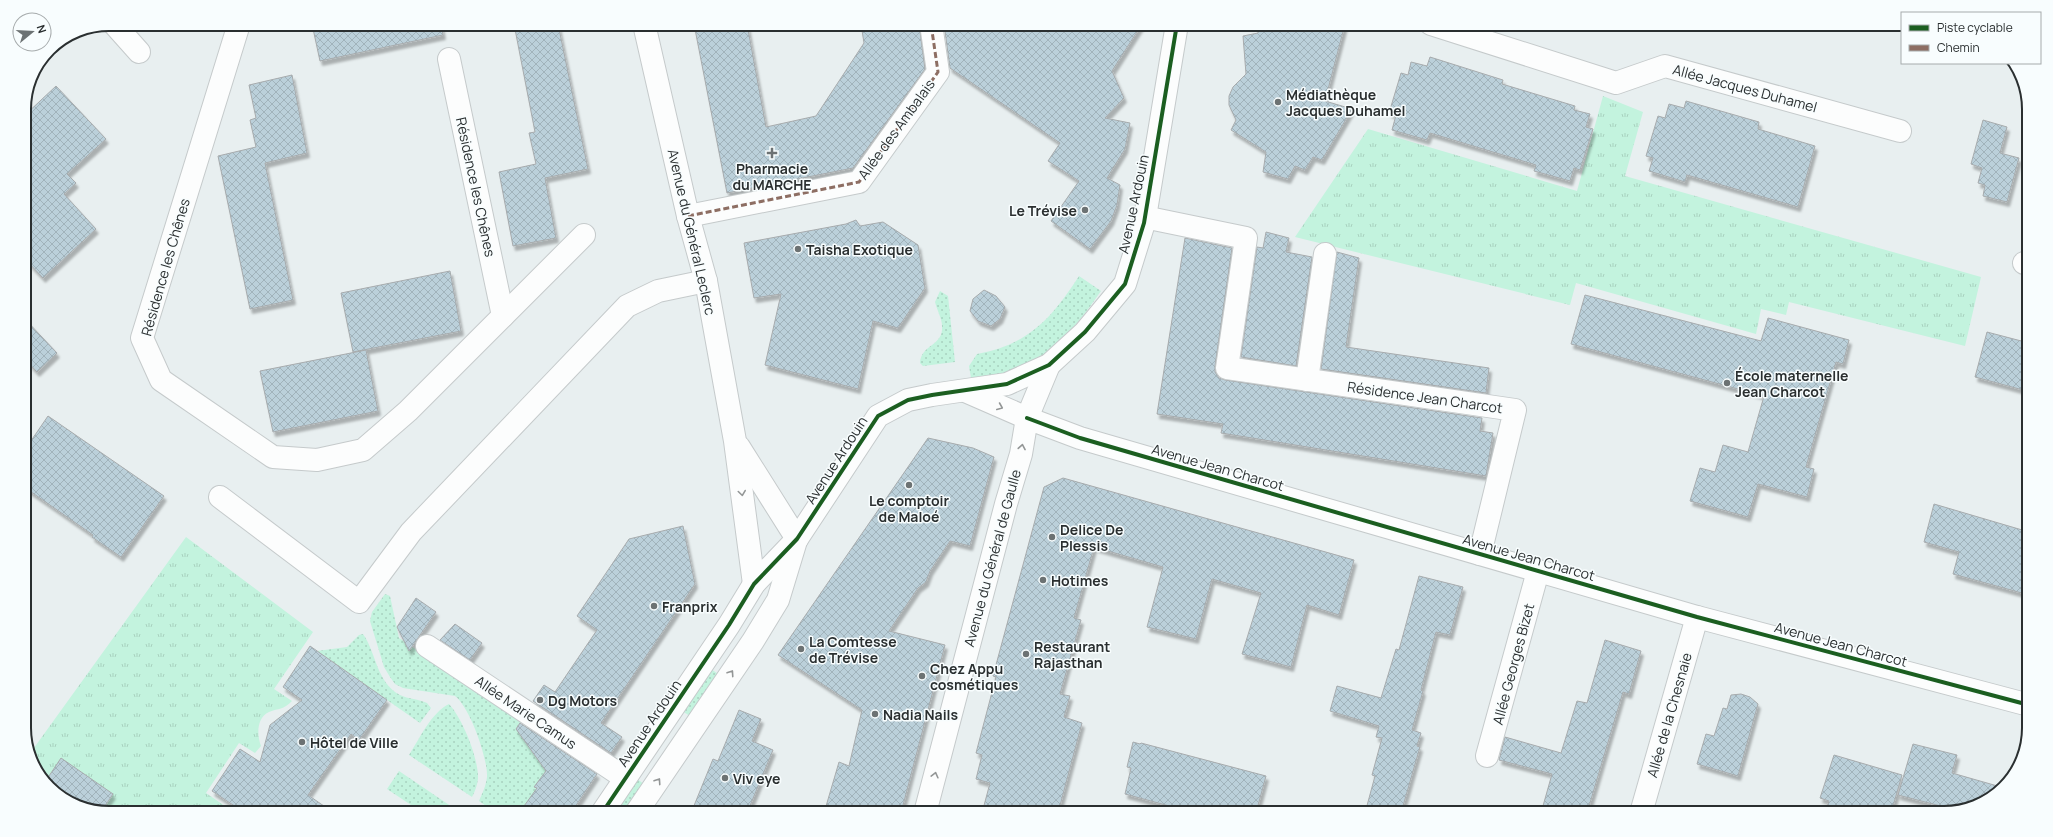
<svg xmlns="http://www.w3.org/2000/svg" width="2053" height="837" font-family="Manrope,sans-serif">
<style>
.grass{fill:url(#grass-dots)}
.park{fill:url(#park-tufts)}
.building{fill:url(#building-cross-hatch);stroke:#a7abad;filter:url(#shadow)}
.lines{fill:none;stroke-linecap:round;stroke-linejoin:round}
.minor-casing{stroke:#c5cacb;stroke-width:24}
.minor{stroke:#fcfdfd;stroke-width:22}
.quiet{stroke:#8d6e63;stroke-width:3;stroke-dasharray:6 3;stroke-linecap:butt}
.cycleway-casing{stroke:#f8fdfe;stroke-width:6}
.cycleway{stroke:#1b5e20;stroke-width:4}
.oneway{stroke:#939696}
.poi-dot{fill:#6c7273;stroke:#f8fdfe;stroke-width:1.5}
.labels{text-anchor:middle;dominant-baseline:central;stroke-width:3;stroke-linejoin:round;paint-order:stroke}
.street-label{font-size:14px;fill:#2a2f30;stroke:#f8fdfe}
.poi-label{font-size:14px;font-weight:bold;fill:#2a2f30;stroke:#f8fdfe;text-anchor:start}
.rim{fill:none;stroke:#2a2f30;stroke-width:2}
</style>
<defs>
<pattern id="grass-dots" width="8" height="8" patternUnits="userSpaceOnUse"><rect width="8" height="8" fill="#c3f3de"/><path d="M2 2h.1M6 6h.1" fill="none" stroke="#a8d1bf" stroke-width="1.8" stroke-linecap="round"/></pattern>
<pattern id="park-tufts" width="24" height="20" patternUnits="userSpaceOnUse"><rect width="24" height="20" fill="#c3f3de"/><path d="M3 7l-1-3M5 7V3M7 7l1-3M15 17l-1-3M17 17v-4M19 17l1-3" fill="none" stroke="#a8d1bf"/></pattern>
<pattern id="building-cross-hatch" width="8" height="8" patternUnits="userSpaceOnUse"><rect width="8" height="8" fill="#bbd0da"/><path d="M0 0l8 8M0 8l8-8" fill="none" stroke="#a1b3bb"/></pattern>
<filter id="shadow"><feDropShadow dx="2.5" dy="4.5" stdDeviation="1" flood-color="#0004"/></filter>
</defs>
<rect width="100%" height="100%" fill="#e8eff0"/>
<g class="grass">
<path d="M1079,276L1101,291C1084,316 1052,358 1022,368C1006,374 988,376 971,378L969,366L977,354C1028,345 1052,318 1079,276Z"/>
<path d="M940,291L948,296L955,362L923,366L920,363C921,344 944,346 942,326C942,319 937,310 935,302Z"/>
<path d="M385,594L390,596L399,638L522,721L516,729L546,771L534,787L571,813H546L528,800L519,813H496L479,801C482,794 486,786 487,777C488,759 470,707 455,696L403,688L395,684L390,677L384,667L370,621L372,612Z"/>
<path d="M363,634C377,654 376,682 400,695C408,699 419,699 427,703L431,708L420,723L317,651L347,647L359,635Z"/>
<polygon points="711,669 718,674 690,716 682,711"/>
<path d="M449,704C463,719 479,760 478,779C477,786 475,791 472,797L409,755C420,738 431,713 449,704Z"/>
<polygon points="399,771 461,813 423,813 387,789"/>
<polygon points="637,779 644,784 624,813 614,813"/>
<polygon points="376,805 388,813 370,813"/>
</g>
<g class="park">
<polygon points="1603,96 1643,112 1625,176 1981,277 1965,346 1789,302 1786,315 1761,309 1756,334 1576,283 1570,305 1295,237 1368,129 1577,191"/>
<path d="M186,537L313,632L274,689L292,701C283,710 279,708 269,712C256,718 257,736 261,746L255,753L239,743L206,793L235,813H109L76,807L41,780L31,752Z"/>
</g>
<g class="building">
<polygon points="312,24 441,24 443,35 320,61"/>
<polygon points="514,24 558,24 588,169 545,178 556,238 513,246 499,172 536,164 529,133 535,132"/>
<polygon points="694,24 747,24 766,127 816,116 864,43 861,24 919,24 925,69 853,168 727,193"/>
<polygon points="944,24 1142,24 1112,71 1124,98 1105,118 1130,123 1125,149 1107,178 1120,185 1117,205 1111,221 1090,249 1051,221 1079,181 1048,161 1060,143 950,68"/>
<polygon points="1260,24 1345,24 1325,101 1352,109 1322,160 1313,157 1305,170 1295,166 1288,179 1263,172 1266,152 1231,130 1236,120 1229,105 1229,96 1233,87 1246,74 1243,36 1258,33"/>
<polygon points="1430,57 1503,80 1502,84 1575,106 1574,110 1590,114 1586,127 1593,129 1580,170 1574,168 1570,181 1534,171 1536,165 1430,133 1427,140 1392,130 1396,115 1389,113 1401,73 1408,75 1411,62 1427,66"/>
<polygon points="292,75 307,153 265,163 293,300 250,309 218,156 256,147 250,120 256,118 249,85"/>
<polygon points="56,86 106,139 67,174 76,183 64,194 96,229 43,278 24,258 24,116"/>
<polygon points="1686,101 1759,122 1758,129 1815,146 1798,207 1687,175 1685,182 1649,171 1653,158 1646,156 1658,116 1665,118 1669,104 1684,108"/>
<polygon points="1983,120 2007,127 2000,153 2019,158 2007,202 1983,196 1985,185 1978,183 1982,168 1971,164"/>
<polygon points="856,220 860,226 883,222 918,245 925,288 898,328 873,321 858,389 765,365 781,294 754,298 744,243 846,224"/>
<polygon points="1266,232 1289,238 1286,252 1312,257 1296,366 1241,357 1257,247 1263,248"/>
<polygon points="1185,238 1232,248 1215,366 1215,372 1219,378 1225,380 1482,418 1480,431 1493,433 1486,476 1221,433 1223,424 1157,414"/>
<polygon points="1337,252 1359,258 1346,347 1489,368 1486,393 1321,369"/>
<polygon points="450,271 461,331 353,352 341,293"/>
<polygon points="984,290 996,296 1005,307 1000,319 991,326 978,321 970,311 973,299"/>
<polygon points="1585,295 1761,341 1768,318 1849,340 1843,364 1836,362 1806,467 1814,469 1807,497 1758,484 1748,517 1690,501 1700,468 1715,472 1723,445 1748,452 1764,396 1571,344"/>
<polygon points="24,318 57,353 37,372 24,358"/>
<polygon points="1987,332 2029,343 2029,367 2023,390 1975,377"/>
<polygon points="366,350 378,411 273,432 260,371"/>
<polygon points="48,416 164,496 121,557 92,537 93,535 24,487 24,451"/>
<polygon points="928,438 973,448 994,457 970,546 950,541 930,571 926,582 918,588 889,631 945,645 901,813 824,813 839,762 849,766 862,710 778,655"/>
<polygon points="1063,478 1354,560 1339,615 1307,605 1291,667 1242,654 1261,593 1212,579 1196,639 1147,627 1163,567 1094,547 1074,618 1081,620 1060,694 1070,696 1064,717 1082,723 1058,813 982,813 990,783 976,779 982,755 976,753 996,677 993,676 1044,487"/>
<polygon points="1934,504 2029,532 2029,595 1953,574 1959,552 1924,542"/>
<polygon points="683,526 695,584 601,723 622,737 611,753 533,701 544,685 555,692 597,630 577,616 629,539"/>
<polygon points="1419,576 1463,587 1450,635 1436,632 1421,690 1423,691 1412,730 1421,733 1417,746 1420,747 1401,813 1365,813 1375,776 1372,775 1382,738 1376,737 1379,726 1330,711 1337,686 1381,698 1396,649 1399,650"/>
<polygon points="416,598 436,612 409,651 397,627"/>
<polygon points="455,624 482,643 470,660 440,640"/>
<polygon points="1605,640 1641,651 1629,694 1623,692 1587,813 1541,813 1552,774 1499,760 1505,737 1561,753 1577,701 1587,703"/>
<polygon points="310,646 387,700 359,740 351,734 308,795 334,813 245,813 212,791 240,749 260,762 270,725 302,700 283,687"/>
<polygon points="1741,694 1750,697 1758,704 1738,776 1697,764 1706,734 1714,736 1723,708 1727,709 1731,695"/>
<polygon points="739,710 761,719 752,741 773,750 747,813 691,813 713,759 718,761"/>
<polygon points="520,723 597,774 571,813 519,813 537,788 534,787 546,771 516,729"/>
<polygon points="1133,742 1140,744 1141,743 1266,776 1256,813 1195,813 1125,794 1131,768 1127,767"/>
<polygon points="1913,744 1957,755 1952,773 2001,787 1992,799 1956,810 1898,795"/>
<polygon points="1834,755 1902,775 1891,813 1825,813 1829,801 1820,798"/>
<polygon points="61,758 113,794 101,812 76,807 45,782"/>
</g>
<g class="lines">
<g class="minor-casing">
<g id="minor">
<polyline points="114,24 139,52"/>
<polyline points="239,24 142,338 161,380 273,457 317,460 363,450 408,411 584,235"/>
<polyline points="644,24 688,216 706,281 735,441 754,584"/>
<polyline points="1431,24 1616,83 1665,66 1900,131"/>
<polyline points="449,59 503,316"/>
<polyline points="688,216 859,182 938,72 931,24"/>
<polyline points="1144,217 1246,238 1227,368 1515,410 1480,554"/>
<polyline points="2024,263 2029,264"/>
<polyline points="1307,380 1325,254"/>
<polyline points="965,391 1027,418 1049,365"/>
<polyline points="739,447 797,539"/>
<polyline points="220,497 359,602 411,532 627,306 658,291 706,281"/>
<polyline points="427,646 625,778"/>
<polyline points="1487,756 1538,571"/>
<polyline points="602,813 729,625 754,584 797,539 878,416 908,400 932,395 1007,384 1049,365 1085,332 1125,284 1144,223 1177,24"/>
<polyline points="636,813 753,641 778,600 795,544"/>
<polyline points="925,813 1006,504 1021,454 1027,418 1080,438 1697,617 2029,705"/>
<polyline points="1641,813 1697,617"/>
</g>
</g>
<use href="#minor" class="minor"/>
<polyline class="quiet" points="688,216 859,182 938,72 931,24"/>
<g class="cycleway-casing">
<g id="cycleway">
<polyline points="1027,418 1080,438 1697,617 2029,705"/>
<polyline points="602,813 729,625 754,584 797,539 878,416 908,400 932,395 1007,384 1049,365 1085,332 1125,284 1144,223 1177,24"/>
</g>
</g>
<use href="#cycleway" class="cycleway"/>
</g>
<defs><path id="oneway-chevron" d="M-2-3.5L2.5 0L-2 3.5" fill="none" stroke-width="1.6" stroke-linecap="round" stroke-linejoin="round"/></defs>
<g class="oneway">
<use href="#oneway-chevron" transform="translate(1000 407) rotate(23)"/>
<use href="#oneway-chevron" transform="translate(1022 447) rotate(-80)"/>
<use href="#oneway-chevron" transform="translate(742 493) rotate(82)"/>
<use href="#oneway-chevron" transform="translate(731 673) rotate(-56)"/>
<use href="#oneway-chevron" transform="translate(935 775) rotate(-76)"/>
<use href="#oneway-chevron" transform="translate(658 781) rotate(-56)"/>
</g>
<g class="poi-dot">
<circle cx="1278" cy="102" r="4"/>
<path d="M770 147h4v4h4v4h-4v4h-4v-4h-4v-4h4z"/>
<circle cx="1085" cy="210" r="4"/>
<circle cx="798" cy="249" r="4"/>
<circle cx="1727" cy="383" r="4"/>
<circle cx="909" cy="485" r="4"/>
<circle cx="1052" cy="537" r="4"/>
<circle cx="1043" cy="580" r="4"/>
<circle cx="654" cy="606" r="4"/>
<circle cx="801" cy="649" r="4"/>
<circle cx="1026" cy="654" r="4"/>
<circle cx="922" cy="676" r="4"/>
<circle cx="540" cy="700" r="4"/>
<circle cx="875" cy="714" r="4"/>
<circle cx="302" cy="742" r="4"/>
<circle cx="725" cy="778" r="4"/>
</g>
<g class="labels">
<g class="street-label">
<text transform="translate(1745 88) rotate(15)">Allée Jacques Duhamel</text>
<text transform="translate(896 129) rotate(-54)">Allée des Ambalais</text>
<text transform="translate(476 187) rotate(78)">Résidence les Chênes</text>
<text transform="translate(1133 204) rotate(-78)">Avenue Ardouin</text>
<text transform="translate(692 232) rotate(77)">Avenue du Général Leclerc</text>
<text transform="translate(165 267) rotate(-74)">Résidence les Chênes</text>
<text transform="translate(1425 397) rotate(8)">Résidence Jean Charcot</text>
<text transform="translate(836 460) rotate(-57)">Avenue Ardouin</text>
<text transform="translate(1218 467) rotate(16)">Avenue Jean Charcot</text>
<text transform="translate(1529 557) rotate(16)">Avenue Jean Charcot</text>
<text transform="translate(992 558) rotate(-75)">Avenue du Général de Gaulle</text>
<text transform="translate(1841 644) rotate(15)">Avenue Jean Charcot</text>
<text transform="translate(1513 664) rotate(-75)">Allée Georges Bizet</text>
<text transform="translate(526 712) rotate(34)">Allée Marie Camus</text>
<text transform="translate(1669 715) rotate(-74)">Allée de la Chesnaie</text>
<text transform="translate(649 723) rotate(-56)">Avenue Ardouin</text>
</g>
<g class="poi-label">
<text x="1286" y="94">Médiathèque<tspan x="1286" dy="16">Jacques Duhamel</tspan></text>
<text x="772" y="168" text-anchor="middle">Pharmacie<tspan x="772" dy="16">du MARCHE</tspan></text>
<text x="1077" y="210" text-anchor="end">Le Trévise</text>
<text x="806" y="249">Taisha Exotique</text>
<text x="1735" y="375">École maternelle<tspan x="1735" dy="16">Jean Charcot</tspan></text>
<text x="909" y="500" text-anchor="middle">Le comptoir<tspan x="909" dy="16">de Maloé</tspan></text>
<text x="1060" y="529">Delice De<tspan x="1060" dy="16">Plessis</tspan></text>
<text x="1051" y="580">Hotimes</text>
<text x="662" y="606">Franprix</text>
<text x="809" y="641">La Comtesse<tspan x="809" dy="16">de Trévise</tspan></text>
<text x="1034" y="646">Restaurant<tspan x="1034" dy="16">Rajasthan</tspan></text>
<text x="930" y="668">Chez Appu<tspan x="930" dy="16">cosmétiques</tspan></text>
<text x="548" y="700">Dg Motors</text>
<text x="883" y="714">Nadia Nails</text>
<text x="310" y="742">Hôtel de Ville</text>
<text x="733" y="778">Viv eye</text>
</g>
</g>
<path d="M0 0H2053V837H0ZM109 31H1944A78 78 0 0 1 2022 109V728A78 78 0 0 1 1944 806H109A78 78 0 0 1 31 728V109A78 78 0 0 1 109 31Z" fill="#f8fdfe" fill-rule="evenodd"/>
<path class="rim" d="M109 31H1944A78 78 0 0 1 2022 109V728A78 78 0 0 1 1944 806H109A78 78 0 0 1 31 728V109A78 78 0 0 1 109 31Z"/>
<rect x="1901" y="12" width="140" height="52" fill="#f8fdfe" stroke="#a6abac"/>
<rect x="1909" y="25" width="20" height="6" fill="#1b5e20" stroke="#a6abac"/>
<text x="1937" y="32" font-size="12" fill="#2a2f30">Piste cyclable</text>
<rect x="1909" y="45" width="20" height="6" fill="#8d6e63" stroke="#a6abac"/>
<text x="1937" y="52" font-size="12" fill="#2a2f30">Chemin</text>
<g transform="translate(32 32) rotate(72)"><circle r="19" fill="#f8fdfe" stroke="#a6abac"/>
<path d="M0-3L7 15L0 10L-7 15Z" fill="#6c7273"/>
<text y="-6" font-size="11" font-weight="bold" text-anchor="middle" fill="#2a2f30">N</text>
</g>
</svg>
